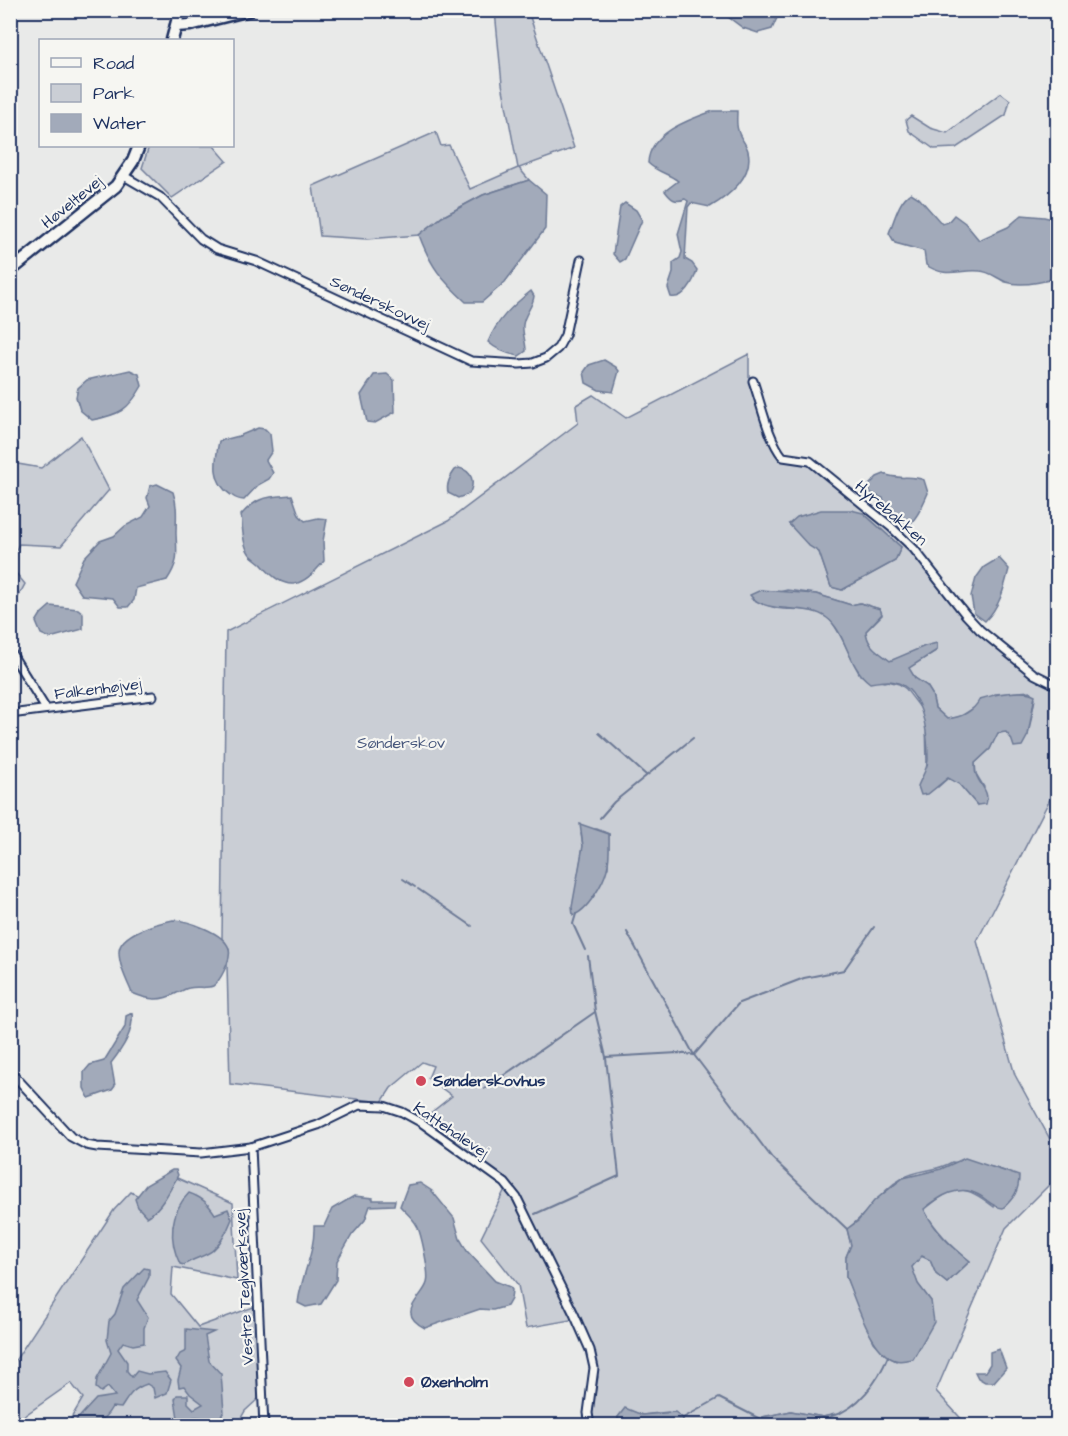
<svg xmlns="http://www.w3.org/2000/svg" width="1068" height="1436" font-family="'Architects Daughter',sans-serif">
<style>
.green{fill:#caced5;stroke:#727e9a;stroke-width:1.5;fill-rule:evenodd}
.water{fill:#a2aaba;stroke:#6c7995;stroke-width:1.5}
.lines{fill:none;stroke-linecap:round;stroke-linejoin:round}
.stream{stroke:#6c7995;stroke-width:2}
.street-casing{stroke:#1b2f5e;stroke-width:11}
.secondary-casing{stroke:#1b2f5e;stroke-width:15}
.street{stroke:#f6f6f2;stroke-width:7}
.secondary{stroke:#f6f6f2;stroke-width:10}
.poi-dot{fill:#d1495b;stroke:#f6f6f2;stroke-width:2}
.labels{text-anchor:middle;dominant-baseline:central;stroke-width:4.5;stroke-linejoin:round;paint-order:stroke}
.street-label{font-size:16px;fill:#1b2f5e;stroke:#f6f6f2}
.park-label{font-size:16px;fill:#47577c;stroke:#f6f6f2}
.poi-label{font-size:16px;font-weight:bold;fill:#1b2f5e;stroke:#f6f6f2;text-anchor:start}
</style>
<rect width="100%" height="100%" fill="#e9eae9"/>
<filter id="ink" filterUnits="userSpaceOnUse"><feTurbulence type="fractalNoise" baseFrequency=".0167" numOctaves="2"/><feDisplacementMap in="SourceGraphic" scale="12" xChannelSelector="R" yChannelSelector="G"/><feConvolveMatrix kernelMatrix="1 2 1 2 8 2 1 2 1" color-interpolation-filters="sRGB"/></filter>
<g filter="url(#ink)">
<g class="green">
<polygon points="495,11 528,11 574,148 519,168 529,180 483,195 442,217 419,235 367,239 320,236 313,186 436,132 441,146 449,145 470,189 518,168 502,84"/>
<polygon points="1001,93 1010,100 1006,115 956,148 934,149 909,131 906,120 911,116 930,128 947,133"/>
<polygon points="149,146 214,146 227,161 172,198 142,168"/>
<path d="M749,354V382L782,458L812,465L896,535L919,557L958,608L1033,676L1057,690V777L1050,799L977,941L1015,1075L1057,1152V1177L1006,1228L936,1391L967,1425H819L833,1415L823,1417L791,1411L763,1417L761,1425L682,1426L683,1418L668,1412L642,1415L625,1409L618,1417V1425H593L590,1419L598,1377L581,1318L526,1328L518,1285L481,1238L509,1181L423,1119L452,1096L428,1078L433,1066L422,1062L391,1088L382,1102L230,1084L227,965L229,950L222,939L226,632L448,521L578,423L576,405L593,395L626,418ZM863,513L901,547L895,561L842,590L831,587L819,552L789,524ZM787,590L816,594L851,605L860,603L880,609L882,615L866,631C867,647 879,652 890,661L937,644V650L908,668L915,678L927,686L932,694L935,708L947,719L960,717L995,694L1030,691L1035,699L1028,735L1011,738L1006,732L997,733L990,749L975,763L976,774L984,787L977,805L959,784L948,778L938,787L927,766L926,722L922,710L906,689L899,684L888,681L884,682L860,675C852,661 839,627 828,618C816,608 797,610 783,609C774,608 761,603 752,599ZM590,829H597L609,834L608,868L578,877L583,846L581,834ZM952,1162L992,1167L1005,1171L994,1207C963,1183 954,1185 924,1210C936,1231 951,1246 970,1261L947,1283L936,1274L930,1260L921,1256L911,1267L918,1284L931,1301L896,1361L886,1355L874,1342L846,1277V1257L851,1245L847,1229C868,1215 880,1190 903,1178C918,1169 936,1172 952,1162Z"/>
<polygon points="81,436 109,490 61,546 19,544 11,560 11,444 18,464 41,468"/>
<polygon points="11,567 25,584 11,610"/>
<polygon points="177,1178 233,1203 237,1280 173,1267 171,1294 198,1327 256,1306 258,1399 245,1411 237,1425 67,1425 83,1398 71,1383 11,1425 10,1357 15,1361 114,1210 131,1192 158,1206"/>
</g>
<g class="water">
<polygon points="720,11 776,11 777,18 772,29 758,33 743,28"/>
<path d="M713,111H737C737,117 736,124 738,130C739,137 746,143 748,151C754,176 729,196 710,207L691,203L688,207L685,259L692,263L697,270C694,281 684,300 671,297L668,288L673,273V263L680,258L682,252L678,234L688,201L685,199C675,203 671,199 665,191L678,181C668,173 658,173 648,163C649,133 690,119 713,111Z"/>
<path d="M529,180L546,194L545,229L505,282L482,302H466C441,279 431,267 419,235L442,217L483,195Z"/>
<path d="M911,193L919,198L942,224L948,222L954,215L965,223L979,240L1008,227L1022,215L1044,217L1057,220V278C1043,282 1021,287 1006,282C998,279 989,271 980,271C958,269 947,279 926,265L924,251L895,243L889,233C894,221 899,199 911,193Z"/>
<polygon points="625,203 636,210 642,220 625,259 620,262 613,254 620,207"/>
<path d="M531,291L534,296C533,307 524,314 523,325C522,333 526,342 526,351L519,356C507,354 497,350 488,342C497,320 512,306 531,291Z"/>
<polygon points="604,360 616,367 619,371 613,392 599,390 586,383 584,372 589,365"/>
<path d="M130,370L139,374L142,386C128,411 118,415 92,420L80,410L76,397L78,388L87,380Z"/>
<polygon points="387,374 394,380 395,412 375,423 367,422 361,395 374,375"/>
<path d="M258,428L265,429L270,434L272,451L266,460L273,473L269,479L258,485L244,500C239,500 235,498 231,495C211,482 215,461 219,441L239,436Z"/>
<path d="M459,468C473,471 475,483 469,494L458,498L448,493C446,484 450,477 455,470Z"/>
<path d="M884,474C900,481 909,474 924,480L928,493C922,507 915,523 901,532L881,515L885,503L883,498L872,494L867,487L877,477Z"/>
<path d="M157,484L173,492C178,507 176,519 176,534C177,555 179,562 167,580L136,588L134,600L128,607H120L113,598L82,595L73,582L84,558L100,541L114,536L125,526L143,517L150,506L147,498L150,486Z"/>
<path d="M292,495L299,515L305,521L318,518L327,519L323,541L324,561C303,587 287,594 263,566C259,561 252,558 249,553C242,543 243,527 241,515C258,496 267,497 292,495Z"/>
<polygon points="821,510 851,510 863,513 901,547 895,561 842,590 831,587 819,552 809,546 789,524 797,517"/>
<path d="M999,558L1009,569C1004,589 1000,606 985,621L974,613L971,596L976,578L984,567Z"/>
<path d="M761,590L816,594L851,605L860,603L880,609L882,614L866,631C867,647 879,652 890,661L925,646L937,643V650L909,668L915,678L927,686L932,694L935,708L947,719C962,717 973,712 980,699C992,695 1024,688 1035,695L1028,735L1022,746L1014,747L1011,738L1006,732L998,733L990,749L975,763C975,765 975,773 976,774C980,786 990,791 986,804L977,805L959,784L948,778L928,794L921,795L918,786C921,778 928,768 928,759C928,734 923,683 889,681C883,681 876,682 870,683C847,666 846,632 827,618C808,602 765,616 750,595Z"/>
<polygon points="50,606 78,609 83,613 83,629 50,638 41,634 36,622 41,614"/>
<path d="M580,824L609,834C609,845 610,858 607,869C604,882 587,912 573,915L572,907L583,846Z"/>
<path d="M173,920C187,920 225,933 229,949C231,956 227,965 224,971C221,977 218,983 213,986C205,989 197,986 189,988C185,988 181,992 177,993C160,1002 149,1000 132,993C127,981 119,966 119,952C119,933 158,923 173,920Z"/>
<path d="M132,1013C134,1032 122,1049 111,1063L115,1086L112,1090L89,1098L84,1088V1072L90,1065L104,1061L125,1027L126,1016Z"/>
<path d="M965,1158L1019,1176C1019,1191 1014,1198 1003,1208C992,1207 988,1200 979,1195C959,1183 939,1197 924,1209C935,1232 951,1246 970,1261L947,1283L936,1274L930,1260L922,1256L912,1267L918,1284L931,1301L934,1322L913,1359C908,1360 900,1362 895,1360C872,1353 857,1305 849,1285L846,1277V1257L851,1245L847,1229L858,1221L874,1201L903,1178L941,1169Z"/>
<path d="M172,1170H176L178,1175C171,1189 161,1209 147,1217L138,1207L135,1199L146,1185Z"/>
<path d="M420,1183L432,1191L454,1218L460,1239L467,1251L495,1281L510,1287L512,1290L511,1299L507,1306L493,1310L480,1309L425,1328C394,1312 423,1298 427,1283C430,1274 421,1231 416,1224C412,1217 405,1212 400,1206L408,1185Z"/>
<path d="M189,1193C201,1197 208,1203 215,1214L228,1209L232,1219C228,1229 222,1242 214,1249C208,1256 193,1258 184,1265L180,1264C168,1240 170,1212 189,1193Z"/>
<path d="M354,1196L373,1198V1200H395L394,1205L370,1206L365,1220L352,1235L337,1261L336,1280L321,1304L306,1307L298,1303C301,1276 315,1253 314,1226H324L332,1209Z"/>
<path d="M144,1268L149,1269V1277L137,1300L148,1317L144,1328V1343L133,1345L123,1342L118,1349L127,1362V1371L132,1377L137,1371L148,1374L165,1372L171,1380L167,1393L155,1398L153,1388L147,1384C132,1389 129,1396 121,1408L112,1407C102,1425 91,1426 72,1425L96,1399L115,1396L108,1387L101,1392L96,1388L97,1379L111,1353L107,1340L109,1321L115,1314L124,1289Z"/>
<path d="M186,1329L214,1332L205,1336L209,1361L221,1374L224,1412L214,1425H208L206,1419C196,1415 191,1417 183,1423L178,1418L175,1399L177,1395H188V1403L194,1409L203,1404L190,1394L184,1386L179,1387L178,1380L181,1368L176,1361L180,1354L186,1351Z"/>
<polygon points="999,1349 1006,1368 994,1382 985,1382 978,1378 975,1372 985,1372 990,1364 990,1352"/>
<polygon points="625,1408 642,1415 675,1412 683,1418 682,1425 618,1425 618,1417"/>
<polygon points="791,1411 823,1417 835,1414 819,1425 761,1425 763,1417"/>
</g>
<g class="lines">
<g class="stream">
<polyline points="599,733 646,775"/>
<polyline points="600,818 614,802 693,738"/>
<polyline points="403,879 415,887"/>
<polyline points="418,889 472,926"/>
<polyline points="576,914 573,924 585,950"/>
<polyline points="627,932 694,1055 772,1158 847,1229"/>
<polyline points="588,956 595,1011 606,1057 678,1053 694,1055 739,1003 804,978 844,970 874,927"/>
<polyline points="484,1089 595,1012"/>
<polyline points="535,1214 619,1176 606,1058"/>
<path d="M832,1416C858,1409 879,1380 888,1356"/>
<polyline points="683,1418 719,1398 762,1420"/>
</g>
<g class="street-casing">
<g id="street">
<polyline points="124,176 160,197 201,239 217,249 256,261 471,361 519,364 533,363 546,358 558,348 565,335 581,260"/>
<path d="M753,381C761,403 768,439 783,457L810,461L891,527L914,549L966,615L980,630L1034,674L1058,686"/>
<polyline points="10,651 46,709"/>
<polyline points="10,714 153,696"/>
<polyline points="10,1071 71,1137 86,1145 97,1147 201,1153 251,1147 318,1125 359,1105 384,1106 402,1112 422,1123 505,1183 517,1198 574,1314 590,1350 594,1368 588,1413 590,1426"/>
<polyline points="251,1147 264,1426"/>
</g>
</g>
<g class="secondary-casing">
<g id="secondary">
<polyline points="176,26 190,25 250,10"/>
<polyline points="172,40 180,10"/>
<polyline points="10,271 116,186 133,161 139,146"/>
</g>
</g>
<use href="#street" class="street"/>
<use href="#secondary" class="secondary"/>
</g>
</g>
<g class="poi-dot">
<circle cx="421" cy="1081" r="6"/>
<circle cx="409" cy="1382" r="6"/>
</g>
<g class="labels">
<g class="street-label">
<text transform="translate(72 202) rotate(-39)">Høveltevej</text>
<text transform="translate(380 303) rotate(25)">Sønderskovvej</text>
<text transform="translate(891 513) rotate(41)">Hyrebakken</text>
<text transform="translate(98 689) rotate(-7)">Falkenhøjvej</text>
<text transform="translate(451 1130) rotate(34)">Kattehalevej</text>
<text transform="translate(244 1287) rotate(-93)">Vestre Teglværksvej</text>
</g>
<g class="park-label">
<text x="401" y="743">Sønderskov</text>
</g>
<g class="poi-label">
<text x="433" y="1081">Sønderskovhus</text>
<text x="421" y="1382">Øxenholm</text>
</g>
</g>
<rect width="1068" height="1436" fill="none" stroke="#f6f6f2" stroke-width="36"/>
<rect x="18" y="18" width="1032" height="1400" fill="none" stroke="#1b2f5e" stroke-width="2" filter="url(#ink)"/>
<rect x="39" y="39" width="195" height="108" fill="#f6f6f2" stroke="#9ea6b7" stroke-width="1.5"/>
<rect x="51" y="58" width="30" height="9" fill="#f6f6f2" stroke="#9ea6b7" stroke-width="1.5"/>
<text x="93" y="69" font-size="18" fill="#1b2f5e">Road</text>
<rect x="51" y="84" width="30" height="18" fill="#caced5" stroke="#9ea6b7" stroke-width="1.5"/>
<text x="93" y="99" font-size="18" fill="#1b2f5e">Park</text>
<rect x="51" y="114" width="30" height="18" fill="#a2aaba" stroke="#9ea6b7" stroke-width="1.5"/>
<text x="93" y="129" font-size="18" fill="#1b2f5e">Water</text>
</svg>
